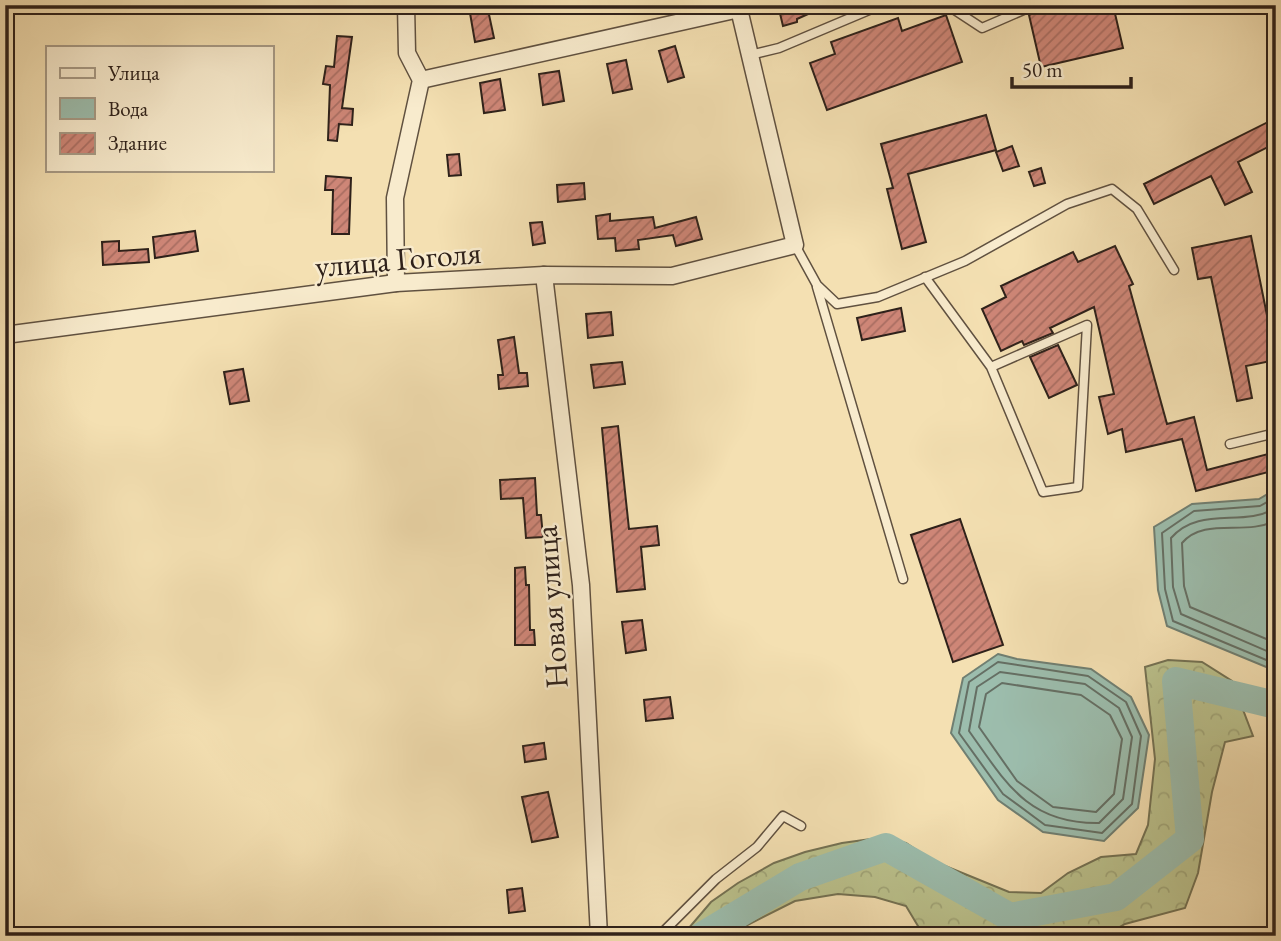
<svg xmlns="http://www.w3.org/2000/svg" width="1281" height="941" font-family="'EB Garamond',serif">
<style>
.forest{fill:url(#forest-crowns);stroke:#747254;stroke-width:2}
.water{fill:#9cbdad;stroke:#707f72;stroke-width:2}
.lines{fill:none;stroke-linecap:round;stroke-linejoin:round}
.shore{stroke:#656f64;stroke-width:2}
.river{stroke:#9cbdad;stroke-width:28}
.building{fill:url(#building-hatch);stroke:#2e211a;stroke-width:2}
.lane-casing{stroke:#605140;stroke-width:11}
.street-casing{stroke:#605140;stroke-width:19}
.lane{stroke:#f8ebcd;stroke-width:8}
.street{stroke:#f8ebcd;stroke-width:16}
.labels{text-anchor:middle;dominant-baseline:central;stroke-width:5;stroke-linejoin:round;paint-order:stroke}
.street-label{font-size:32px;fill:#2e211a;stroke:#f8ebcd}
</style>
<defs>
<pattern id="forest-crowns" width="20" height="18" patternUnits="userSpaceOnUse" patternTransform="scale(1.75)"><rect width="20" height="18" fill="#bbc28d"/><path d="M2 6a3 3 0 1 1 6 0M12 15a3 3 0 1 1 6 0" fill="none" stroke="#a1a679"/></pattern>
<pattern id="building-hatch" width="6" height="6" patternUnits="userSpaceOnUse" patternTransform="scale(1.75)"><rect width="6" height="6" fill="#ce8677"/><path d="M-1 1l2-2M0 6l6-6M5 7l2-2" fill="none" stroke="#a86d61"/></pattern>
</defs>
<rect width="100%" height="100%" fill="#f4e0b2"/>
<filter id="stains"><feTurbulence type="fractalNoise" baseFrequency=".00286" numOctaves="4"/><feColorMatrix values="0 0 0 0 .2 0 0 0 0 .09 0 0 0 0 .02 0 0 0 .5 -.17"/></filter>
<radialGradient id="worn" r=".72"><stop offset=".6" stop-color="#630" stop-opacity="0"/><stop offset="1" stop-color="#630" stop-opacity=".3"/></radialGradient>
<polygon class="forest" points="1168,660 1202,662 1232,681 1253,736 1225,742 1212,792 1198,873 1185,908 1125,924 1104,936 924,936 906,906 875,897 838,894 795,901 726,936 682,936 711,902 738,883 774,863 805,852 842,843 878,838 906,843 933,861 1009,892 1041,893 1068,873 1101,857 1136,854 1148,825 1155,759 1145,667"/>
<g class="water">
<polygon points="1276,489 1276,671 1167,626 1158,590 1154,527 1192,504 1259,499"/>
<polygon points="998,654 1017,659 1091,669 1131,697 1149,735 1138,808 1104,841 1043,832 998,800 951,733 963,678"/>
</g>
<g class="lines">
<g class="shore">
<polyline points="1276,497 1260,506 1194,511 1162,533 1165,589 1173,621 1276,664"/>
<path d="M1276,508C1243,528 1200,505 1171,538L1173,587L1181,614L1276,655"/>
<path d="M1276,520C1247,537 1205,516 1182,543L1184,586L1190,607L1276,643"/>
<polygon points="998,662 1088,676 1126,702 1141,736 1132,804 1102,833 1045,825 1003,794 959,733 969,682"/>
<path d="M1000,672L1085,684L1119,708L1132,737L1123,799L1099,823C1028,824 1006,783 969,731L977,687Z"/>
<polygon points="1002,683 1081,695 1110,715 1122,739 1114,794 1096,812 1053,807 1017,781 979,727 986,694"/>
</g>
<polyline class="river" points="702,936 800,877 886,847 1010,917 1116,897 1190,839 1176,681 1276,705"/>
</g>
<g class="building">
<polygon points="778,5 828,5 797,19 797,22 783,26"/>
<polygon points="1041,5 1047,5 1048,11 1073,5 1113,5 1123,48 1041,67 1029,15 1038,11"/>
<polygon points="488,10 494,38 475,42 470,13"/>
<polygon points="946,15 962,62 827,110 810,63 835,54 831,42 898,18 902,31"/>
<polygon points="337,36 352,37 342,108 353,109 352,125 339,124 337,141 328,140 330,85 323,84 326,66 334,67"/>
<polygon points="675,46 684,77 668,82 659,51"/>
<polygon points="626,60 632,89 613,93 607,64"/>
<polygon points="559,71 564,101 543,105 539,74"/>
<polygon points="500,79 505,110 484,113 480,83"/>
<polygon points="986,115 996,150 908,174 926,242 902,249 887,189 893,188 881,144"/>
<polygon points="1276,118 1276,143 1238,162 1252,192 1225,205 1211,176 1154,204 1144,184"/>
<polygon points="1012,146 1019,166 1003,171 996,152"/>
<polygon points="459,154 461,175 449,176 447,155"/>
<polygon points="1041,168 1045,183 1034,186 1029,172"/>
<polygon points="326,176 351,178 349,234 332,234 333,190 325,190"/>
<polygon points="584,183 585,199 558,202 557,185"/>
<polygon points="610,214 610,221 653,217 655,228 696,217 702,239 676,246 673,235 638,240 639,249 616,251 615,238 598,239 596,216"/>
<polygon points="542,222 545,243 533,245 530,223"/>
<polygon points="195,231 198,251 155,258 153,237"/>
<polygon points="1251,236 1276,360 1246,366 1252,398 1237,401 1211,277 1198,279 1192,248"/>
<polygon points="119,241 119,251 148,249 149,262 103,265 102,242"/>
<polygon points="1115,246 1133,284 1129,286 1167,424 1194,417 1207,470 1276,452 1276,470 1196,491 1182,439 1126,452 1122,429 1108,434 1099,397 1114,394 1094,307 1050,328 1053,333 1024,345 1022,341 1001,351 982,309 1006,297 1001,286 1073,252 1078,262"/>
<polygon points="901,308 905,331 862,340 857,318"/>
<polygon points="611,312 613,335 588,338 586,314"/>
<polygon points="514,337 519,373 527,373 528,386 499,389 498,375 503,375 498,340"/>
<polygon points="1058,345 1077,385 1049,398 1030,357"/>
<polygon points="622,362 625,384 594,388 591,365"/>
<polygon points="243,369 249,401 230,404 224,372"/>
<polygon points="618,426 629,529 657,526 659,545 641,547 645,589 617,592 602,428"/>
<polygon points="535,478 537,515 541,515 543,537 526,538 523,498 501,499 500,480"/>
<polygon points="960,519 1003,645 953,662 911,535"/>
<polygon points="525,567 526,585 529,585 530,630 534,630 535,645 515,645 515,568"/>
<polygon points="642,620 646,650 626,653 622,622"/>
<polygon points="670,697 673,718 646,721 644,700"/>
<polygon points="544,743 546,759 525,762 523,746"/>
<polygon points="548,792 558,837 532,842 522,797"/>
<polygon points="522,888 525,911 509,913 507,890"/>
</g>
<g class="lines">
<g class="lane-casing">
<g id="lane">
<polyline points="947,5 982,28 1035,5"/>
<polyline points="750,55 779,48 881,5"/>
<polyline points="1276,208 1273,218 1276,233"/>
<polyline points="795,245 817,285 837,304 878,297 965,261 1067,204 1112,189 1137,209 1174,270"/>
<polyline points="925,277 991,367 1043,492 1078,487 1087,325 991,367"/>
<polyline points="817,287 903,579"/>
<polyline points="1230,444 1276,433"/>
<polyline points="659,936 716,879 757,847 783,816 801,826"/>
</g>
</g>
<g class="street-casing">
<g id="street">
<polyline points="421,80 739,9"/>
<polyline points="544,275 581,585 599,936"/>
<polyline points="396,283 395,198 421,80 407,53 406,5"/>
<polyline points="5,335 396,283 544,275 672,276 795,245 738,5"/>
</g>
</g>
<use href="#lane" class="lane"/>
<use href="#street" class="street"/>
</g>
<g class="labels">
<g class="street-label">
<text transform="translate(398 259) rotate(-5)">улица Гоголя</text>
<text transform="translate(551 607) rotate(-94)">Новая улица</text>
</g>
</g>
<rect width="1281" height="941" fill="none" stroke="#f4e0b2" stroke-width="28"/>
<rect x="7" y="7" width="1267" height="927" fill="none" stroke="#2e211a" stroke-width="3.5"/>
<rect x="14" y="14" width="1253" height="913" fill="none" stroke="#2e211a" stroke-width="2"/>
<rect x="46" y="46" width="228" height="126" fill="#f8ebcd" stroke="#a79a85" stroke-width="2"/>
<rect x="60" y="68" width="35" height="10" fill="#f8ebcd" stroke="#a79a85" stroke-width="2"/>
<text x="108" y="80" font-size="21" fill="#2e211a">Улица</text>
<rect x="60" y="98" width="35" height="21" fill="#9cbdad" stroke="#a79a85" stroke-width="2"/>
<text x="108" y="116" font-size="21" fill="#2e211a">Вода</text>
<rect x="60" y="133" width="35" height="21" fill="url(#building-hatch)" stroke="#a79a85" stroke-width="2"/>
<text x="108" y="150" font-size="21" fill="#2e211a">Здание</text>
<path d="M1012 77v10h119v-10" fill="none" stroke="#2e211a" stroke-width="3.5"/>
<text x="1022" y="77" font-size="21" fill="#2e211a" stroke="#f8ebcd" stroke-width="5" paint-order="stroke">50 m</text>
<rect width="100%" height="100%" filter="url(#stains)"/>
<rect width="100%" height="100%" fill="url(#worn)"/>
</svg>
